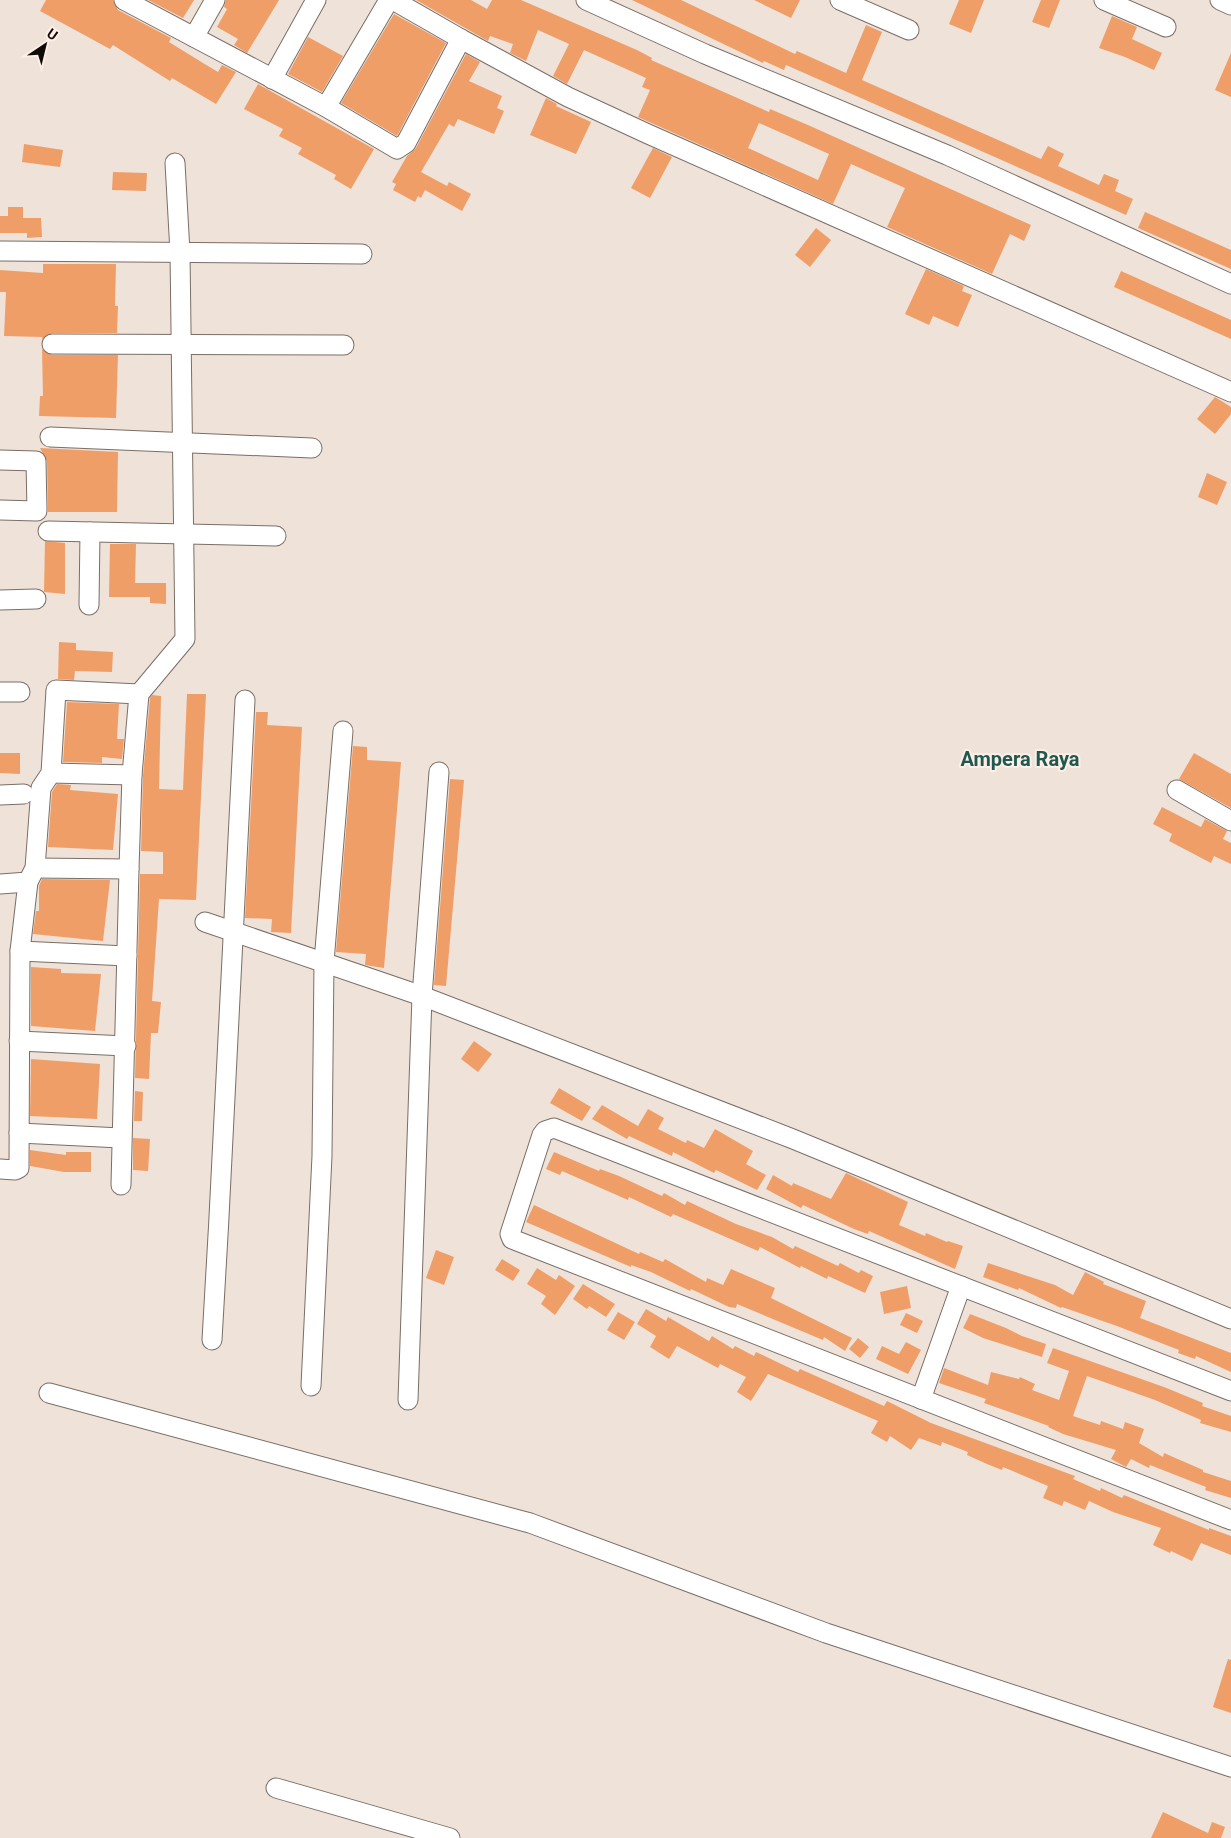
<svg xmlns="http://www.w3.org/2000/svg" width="1231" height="1838" font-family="Roboto,sans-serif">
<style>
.building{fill:#f09e68;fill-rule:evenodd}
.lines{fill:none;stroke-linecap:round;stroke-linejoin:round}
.street-casing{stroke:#7a6e66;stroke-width:21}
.street{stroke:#fff;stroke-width:19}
.labels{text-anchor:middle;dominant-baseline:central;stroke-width:4;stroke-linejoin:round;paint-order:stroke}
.quarter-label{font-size:20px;font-weight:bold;fill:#205850;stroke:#fdefe6}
</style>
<rect width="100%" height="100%" fill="#efe2d9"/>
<g class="building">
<polygon points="46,0 113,0 118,10 171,38 169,42 203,63 218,72 222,65 236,72 216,104 172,78 170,81 113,45 110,49 40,11"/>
<polygon points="148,0 194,0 183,18"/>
<polygon points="226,0 279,0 247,53 234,45 238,39 217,27 227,9 224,7"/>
<path d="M416,0H471L487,9L492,0H521L637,50L652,58L651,60L692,78L769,112L770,109L808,125L1031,225L1024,241L1010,234L992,274L887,227L905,188L851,164L833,204L638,117L650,90L642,87L646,78L584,50L567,84L553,76L569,44L538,30L526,61L510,53L513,44L490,36L488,41ZM759,123L829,154L818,180L748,148Z"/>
<polygon points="632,0 681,0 795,54 797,51 846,73 866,25 882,32 862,80 1041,159 1048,146 1064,154 1058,166 1099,185 1104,174 1119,180 1115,191 1133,199 1126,215 786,65 784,70 764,61 763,63"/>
<polygon points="754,0 800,0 791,18"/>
<polygon points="959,0 984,0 971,33 949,24"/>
<polygon points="1041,0 1060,0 1049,28 1032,22"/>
<polygon points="394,14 446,43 397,136 341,103"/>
<polygon points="1112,16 1137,27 1132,39 1162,53 1154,70 1125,57 1099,48"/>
<polygon points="308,37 343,56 322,92 288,74"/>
<polygon points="1231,53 1231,97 1215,90"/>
<polygon points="466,54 480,62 469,81 502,96 497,108 504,111 494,134 458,119 454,127 449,124 421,172 447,186 449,182 471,194 462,211 425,190 421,198 418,196 415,202 393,190 396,184 392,182 407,156 416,148"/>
<polygon points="258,84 374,149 351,189 334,179 336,175 298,154 302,148 279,136 283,129 244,109"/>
<polygon points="546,98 557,104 556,106 591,122 576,154 530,135"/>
<polygon points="24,144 63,150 60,167 22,162"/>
<polygon points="653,148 672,157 650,198 631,188"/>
<polygon points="113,172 147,173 146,191 112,190"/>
<polygon points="8,207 23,207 23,218 41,218 42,237 27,238 27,233 0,233 0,216 8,216"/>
<polygon points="1145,212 1231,250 1231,269 1138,228"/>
<polygon points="816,228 831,240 810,267 795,255"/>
<polygon points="43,264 116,264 115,306 118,306 117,333 52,333 42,339 42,337 4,336 6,292 0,292 0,270 43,273"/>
<polygon points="926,269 964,286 962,291 972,295 958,327 933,316 929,325 905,314"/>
<polygon points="1121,271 1231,320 1231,339 1114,287"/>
<polygon points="42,349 52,355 118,355 116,418 39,416 40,396 43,396"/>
<polygon points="1215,397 1231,407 1231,414 1215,434 1197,419"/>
<polygon points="40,448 118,452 117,512 48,512 47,461"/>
<polygon points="1207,473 1227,482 1217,505 1198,497"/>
<polygon points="45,541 65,543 65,594 44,592"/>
<polygon points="110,544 136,544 135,583 166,583 166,604 150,603 150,597 109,597"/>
<polygon points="59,642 76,643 76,650 113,652 112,672 75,671 74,680 58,679"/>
<polygon points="187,694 206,694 196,900 159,899 152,1001 161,1002 158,1033 151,1033 149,1079 135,1078 140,874 163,874 163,852 141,851 143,776 150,698 152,695 161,696 159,789 183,790"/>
<polygon points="67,702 119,704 117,739 124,739 122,759 102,757 102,763 63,762"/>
<polygon points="256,712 268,712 267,725 302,727 291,933 271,932 272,919 245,918"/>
<polygon points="353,746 367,747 367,760 401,762 384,968 365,965 366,954 336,952"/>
<polygon points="0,753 20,753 20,774 0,773"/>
<polygon points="1194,753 1231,774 1231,808 1179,779"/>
<polygon points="450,779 464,780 446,986 434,985"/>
<polygon points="57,784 71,785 70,790 118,794 113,850 48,847 52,792"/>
<polygon points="1162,807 1201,827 1205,819 1227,831 1223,839 1231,843 1231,864 1214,856 1211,863 1169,841 1172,834 1153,824"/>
<polygon points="42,879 110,880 103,941 33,934 36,911 39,911 39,886"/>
<polygon points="31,967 61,969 61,973 101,974 95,1031 31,1026"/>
<polygon points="474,1041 492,1054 478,1072 461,1059"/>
<polygon points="31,1059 100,1064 97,1119 30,1116"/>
<polygon points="559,1088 591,1107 582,1121 550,1103"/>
<polygon points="135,1091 143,1092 142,1121 134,1121"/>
<polygon points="602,1105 638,1126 648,1109 664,1118 658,1129 686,1143 687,1140 704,1148 715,1129 753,1151 746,1164 766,1175 757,1190 716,1170 714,1173 673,1152 672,1156 629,1136 627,1139 592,1119"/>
<polygon points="133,1138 150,1139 148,1171 133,1170"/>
<polygon points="30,1150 66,1155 66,1152 91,1152 91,1172 64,1172 30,1166"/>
<polygon points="554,1152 599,1171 600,1169 619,1176 662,1196 664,1193 685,1205 687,1201 736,1224 772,1237 793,1249 795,1246 838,1266 840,1263 859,1273 861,1270 873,1276 865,1293 828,1276 827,1279 801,1266 800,1268 760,1247 758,1251 673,1214 671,1217 629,1197 628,1200 562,1171 560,1175 546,1169"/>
<polygon points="846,1173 908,1202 899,1225 925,1236 926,1233 947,1242 948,1241 963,1246 955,1269 869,1231 868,1234 854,1229 803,1205 801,1208 766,1189 773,1175 792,1186 793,1183 831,1199"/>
<polygon points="534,1205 639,1254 640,1252 663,1262 665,1259 706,1282 707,1278 723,1285 731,1269 775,1288 771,1298 852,1338 845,1351 824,1337 823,1340 737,1304 736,1308 729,1307 691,1289 690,1291 651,1272 631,1265 631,1267 526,1222"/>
<polygon points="436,1250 454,1257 444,1285 426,1278"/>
<polygon points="502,1259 520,1270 513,1281 495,1270"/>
<polygon points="988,1263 1055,1285 1073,1295 1085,1272 1104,1282 1103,1284 1146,1301 1140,1318 1231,1353 1231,1372 1196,1356 1195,1359 1178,1353 1179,1350 1117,1326 1062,1307 1061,1308 1019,1288 1018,1290 983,1277"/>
<polygon points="537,1268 556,1280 559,1275 575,1286 555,1315 541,1304 546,1296 527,1284"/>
<polygon points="583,1284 615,1304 606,1317 589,1306 587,1309 573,1299"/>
<polygon points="907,1286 911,1308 884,1314 880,1292"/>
<polygon points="646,1309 666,1321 668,1317 709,1341 712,1336 733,1349 735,1346 754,1356 756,1352 798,1372 800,1369 884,1406 887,1401 931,1423 1075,1476 1073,1479 1100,1491 1101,1488 1122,1498 1124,1495 1209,1530 1209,1528 1231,1536 1231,1555 1201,1543 1192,1561 1171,1551 1170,1553 1153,1545 1161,1528 1113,1512 1089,1501 1085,1510 1064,1501 1062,1506 1043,1498 1048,1486 1003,1467 1002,1470 987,1464 967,1455 968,1452 942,1442 941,1446 919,1438 911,1450 890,1436 887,1442 871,1433 878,1421 768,1374 751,1401 737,1392 746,1377 720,1364 718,1368 677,1346 669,1359 650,1347 656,1336 637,1324"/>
<polygon points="618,1312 635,1322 624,1340 607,1330"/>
<polygon points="906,1313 923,1321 917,1333 900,1325"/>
<polygon points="970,1314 1006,1328 1022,1336 1046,1344 1042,1357 983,1338 963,1328"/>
<polygon points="858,1338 869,1347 860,1358 849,1349"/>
<polygon points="906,1342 921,1350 908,1374 876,1359 882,1346 899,1354"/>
<polygon points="1053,1348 1164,1387 1203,1403 1202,1406 1231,1416 1231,1432 1200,1423 1201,1420 1155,1400 1087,1376 1073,1416 1100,1425 1101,1421 1123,1429 1125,1422 1144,1429 1139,1443 1163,1457 1164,1453 1203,1470 1203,1472 1231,1481 1231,1498 1205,1490 1206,1487 1150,1465 1149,1468 1131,1459 1126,1467 1111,1459 1116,1450 1063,1434 1048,1427 1049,1426 984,1403 986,1399 939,1383 944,1368 988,1385 991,1372 1019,1379 1020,1377 1035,1384 1032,1390 1059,1400 1069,1371 1047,1363"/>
<polygon points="1228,1659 1231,1660 1231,1713 1213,1707"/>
<polygon points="1163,1812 1208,1833 1212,1822 1225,1827 1221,1838 1151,1838"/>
</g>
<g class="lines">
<g class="street-casing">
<g id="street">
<polyline points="124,0 326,107 397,149 406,143 461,39 393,0"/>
<polyline points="586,0 705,54 947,155 1231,284"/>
<polyline points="840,0 909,30"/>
<polyline points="1104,0 1166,27"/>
<polyline points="1220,0 1231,5"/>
<polyline points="194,37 215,0"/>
<polyline points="461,39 568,97 648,134 1231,392"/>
<polyline points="272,79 316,0"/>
<polyline points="326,107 389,0"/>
<polyline points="0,251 362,254"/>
<polyline points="52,344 344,345"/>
<polyline points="50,437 312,448"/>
<polyline points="0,460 36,461 37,511 0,510"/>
<polyline points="48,531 276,536"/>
<polyline points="0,600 36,599"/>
<polyline points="89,605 90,532"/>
<polyline points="0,692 20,692"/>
<polyline points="51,773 132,775"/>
<polyline points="1177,790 1231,821"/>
<polyline points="0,795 24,794"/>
<polyline points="35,868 129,869"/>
<polyline points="0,884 28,882"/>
<polyline points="205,922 422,996 793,1139 1231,1319"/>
<polyline points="20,951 127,956"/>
<polyline points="19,1041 126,1046"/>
<polyline points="19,1133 121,1138"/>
<polyline points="0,1169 15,1170 19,1168 20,951 28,882 35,868 41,788 51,773 56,690 139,694"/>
<polyline points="121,1185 129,869 132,775 139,694 185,639 180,252 175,163"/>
<path d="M212,1340C225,1127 233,914 245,700"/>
<polyline points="311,1386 322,1156 324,962 343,731"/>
<polyline points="1231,1391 554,1128 545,1131 542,1135 510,1234 512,1239 517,1241 1231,1520"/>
<polyline points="49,1393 530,1523 826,1633 1231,1767"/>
<polyline points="921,1399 961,1286"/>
<polyline points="408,1400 422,996 439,772"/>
<polyline points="276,1788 450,1838"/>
</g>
</g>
<use href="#street" class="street"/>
</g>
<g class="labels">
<g class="quarter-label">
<text x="1020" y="759">Ampera Raya</text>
</g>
</g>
<g transform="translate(45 45) rotate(35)" stroke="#fdefe6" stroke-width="4" paint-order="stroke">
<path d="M0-4L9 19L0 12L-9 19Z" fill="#0f0b08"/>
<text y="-8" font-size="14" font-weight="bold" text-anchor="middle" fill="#0f0b08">U</text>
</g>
</svg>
